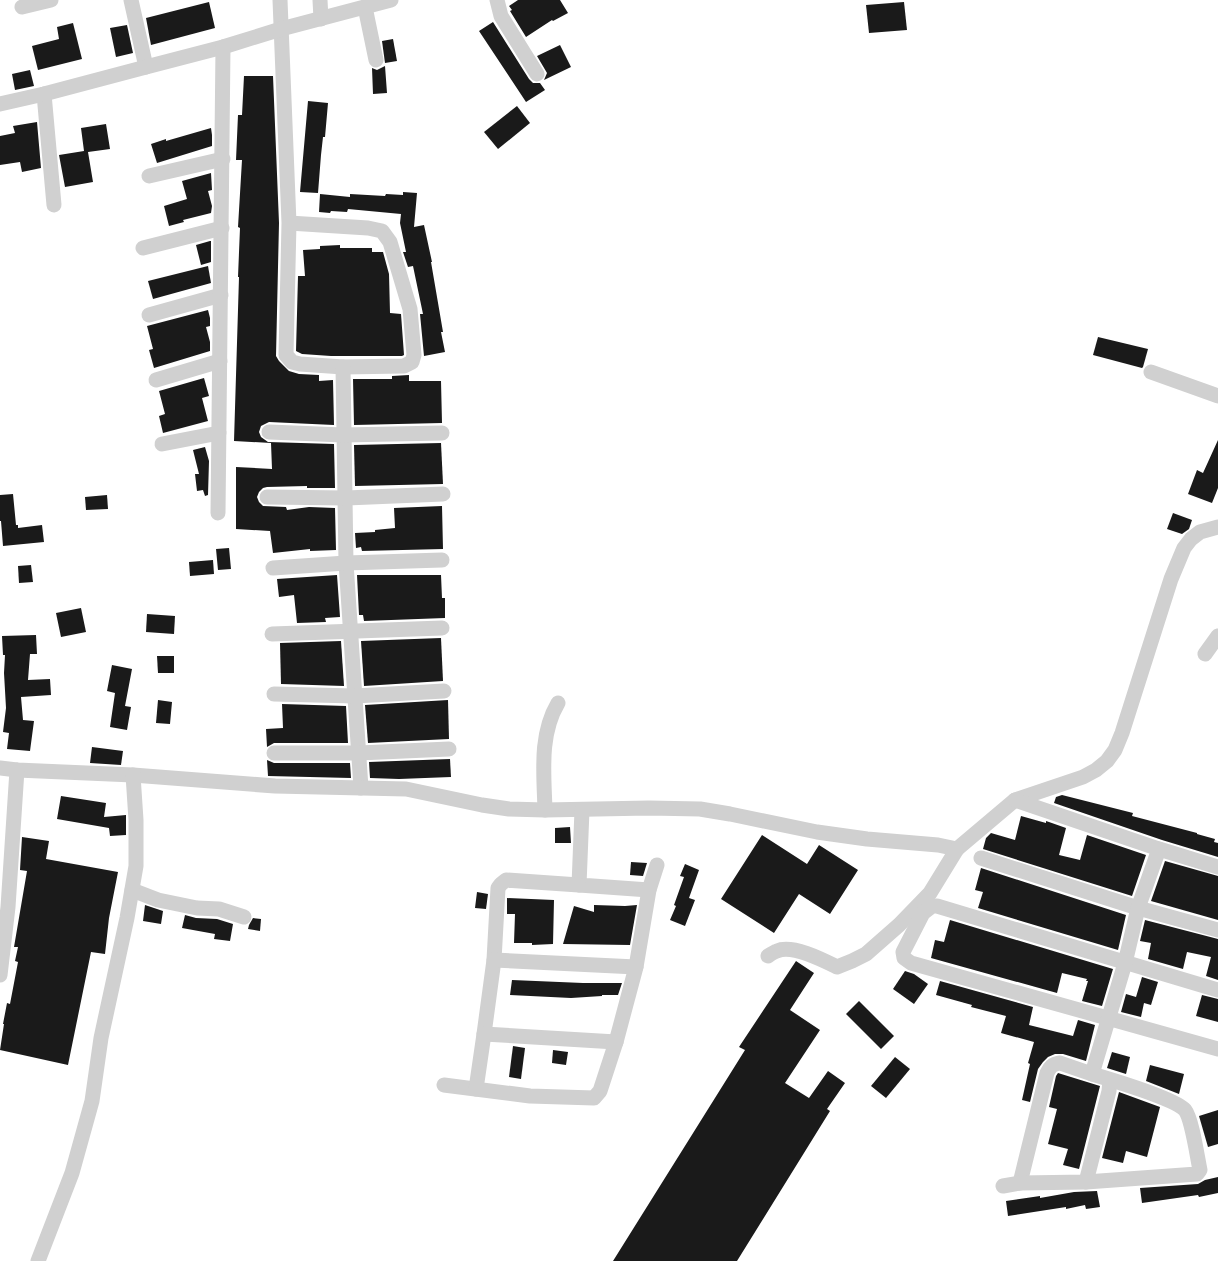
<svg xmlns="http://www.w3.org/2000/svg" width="1218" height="1261" font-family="'Titillium Web',sans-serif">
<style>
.building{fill:#1a1a1a}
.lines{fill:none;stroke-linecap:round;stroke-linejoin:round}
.minor{stroke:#d0d0d0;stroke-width:15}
</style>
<rect width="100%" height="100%" fill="#fff"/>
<g class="building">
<polygon points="518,0 560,0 568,13 553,21 552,20 526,37 510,11 512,10 509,6"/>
<polygon points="209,2 215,28 151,45 146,18"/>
<polygon points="904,2 907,30 869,33 866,5"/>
<polygon points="493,22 529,79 533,83 540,83 545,90 526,102 479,31"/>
<polygon points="73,23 82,59 38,70 32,46 59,39 57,27"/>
<polygon points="127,25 133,53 116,57 110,28"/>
<polygon points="393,39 397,61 385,63 382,41"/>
<polygon points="560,45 571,67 544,80 547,73 537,56"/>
<polygon points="385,66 387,93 373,94 372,68 377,70"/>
<polygon points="30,70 34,86 15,90 12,74"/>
<polygon points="244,76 273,76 279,223 276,356 279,361 289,371 299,374 319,375 319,381 333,380 334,425 269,422 261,426 259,432 261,437 268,442 334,444 335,488 307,488 307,486 267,487 263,488 259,492 257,497 259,502 263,506 286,507 287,510 309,507 335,508 336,550 310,551 310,549 273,553 270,531 236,529 236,467 272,469 271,443 234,441 239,277 238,277 240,228 238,227 242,160 236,160 238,115 242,115"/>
<polygon points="308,101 328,103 325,137 323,137 321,155 318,193 300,192"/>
<polygon points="517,106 530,123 498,149 484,132"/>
<polygon points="37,122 41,168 22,172 20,162 0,165 0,136 15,133 13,126"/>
<polygon points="106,124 110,149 88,152 93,182 65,187 59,155 84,151 81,128"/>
<polygon points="211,128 212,135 212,146 157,163 151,144 166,139 166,141"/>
<polygon points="211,173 212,190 208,191 212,206 211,213 183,220 184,222 169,226 164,206 187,199 182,181"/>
<polygon points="403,192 417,193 414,227 424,225 432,262 431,262 443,332 441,332 445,352 424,356 420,314 423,314 413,266 408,267 403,252 406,252 400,223 401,214 348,209 347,212 331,211 330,213 319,212 320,194 350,197 350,194 385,196 386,194 403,195"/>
<polygon points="210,241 211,241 211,262 201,265 196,245"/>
<polygon points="340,245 340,248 372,248 372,252 383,252 389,274 390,313 401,314 404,355 402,356 331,356 302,354 296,351 298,276 305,276 303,250 320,249 320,246"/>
<polygon points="208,266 211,283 153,299 148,281"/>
<polygon points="208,310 210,318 210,326 206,327 210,342 210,351 154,368 149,350 153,349 147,326"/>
<polygon points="1098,337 1148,349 1143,367 1142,368 1093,355"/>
<polygon points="409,375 409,381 441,381 442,423 354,425 353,379 392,379 392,376"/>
<polygon points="204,378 209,396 202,398 208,421 163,433 159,416 165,414 159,391"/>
<polygon points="1218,440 1218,488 1212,503 1188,494 1197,470 1203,473"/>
<polygon points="441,443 443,484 355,486 354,445"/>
<polygon points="205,447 209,461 208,495 205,496 203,490 197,491 195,474 199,474 193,450"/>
<polygon points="13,494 16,525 18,525 18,528 42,525 44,542 3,546 1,521 0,521 0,495"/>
<polygon points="107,495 108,509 86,510 85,497"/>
<polygon points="442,506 443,549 362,551 361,547 356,548 355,533 375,532 375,530 395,528 394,508"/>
<polygon points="1173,513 1192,520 1189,529 1182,534 1167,529"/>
<polygon points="229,548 231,569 218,570 216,549"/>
<polygon points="213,560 214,574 190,576 189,562"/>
<polygon points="31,565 33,582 19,583 18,566"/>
<polygon points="337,575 340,617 325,618 326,622 297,623 294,595 279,597 277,579"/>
<polygon points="357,575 441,575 442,598 445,598 445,618 364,621 363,615 359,615"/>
<polygon points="81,608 86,632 61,637 56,613"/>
<polygon points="147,614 175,616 174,634 146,632"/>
<polygon points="36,635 37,654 30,654 28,680 50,679 51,695 21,697 23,720 34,721 30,751 7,749 9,733 3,732 6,708 4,673 5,655 3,655 2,636"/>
<polygon points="441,638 443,681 364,686 361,641"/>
<polygon points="341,641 344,686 281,684 280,643"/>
<polygon points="157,656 174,656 174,673 158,673"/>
<polygon points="112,665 132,669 125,706 131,707 127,730 110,727 115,693 107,691"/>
<polygon points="158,700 172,702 170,724 156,723"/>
<polygon points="448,700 449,739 368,743 365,705"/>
<polygon points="282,704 346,706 348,743 274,743 267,747 266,729 283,728"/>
<polygon points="92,747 123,751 121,765 90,763"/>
<polygon points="450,759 451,777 399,779 370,778 369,762"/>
<polygon points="267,760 274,763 350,763 351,778 268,776"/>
<polygon points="1062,795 1133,813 1132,816 1197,833 1197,834 1215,839 1214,842 1218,843 1218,857 1162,840 1054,803 1056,797"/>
<polygon points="61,796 106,803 104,817 126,815 126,835 110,836 109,828 57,819"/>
<polygon points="1021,816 1046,823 1046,821 1049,822 1066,828 1059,855 1080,860 1087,835 1146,855 1132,896 983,849 986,838 991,833 1015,840"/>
<polygon points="570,827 571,843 555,843 555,828"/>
<polygon points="762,835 807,864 819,845 858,870 830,914 799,894 774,933 721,899"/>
<polygon points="22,837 49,841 46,859 118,872 109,918 105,954 91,952 68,1065 0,1050 4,1024 3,1024 7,1003 10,1004 18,962 15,961 18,947 14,947 27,871 20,870"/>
<polygon points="1165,861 1218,876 1218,920 1151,901"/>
<polygon points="631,862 647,863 643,876 630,875"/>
<polygon points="685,864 699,870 689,898 695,900 685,926 670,920 676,906 674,905 684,877 680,876"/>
<polygon points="981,868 1126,915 1118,950 978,908 983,892 975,890"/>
<polygon points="477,892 488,894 486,909 475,908"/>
<polygon points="507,898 554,900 553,944 532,945 532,943 514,943 515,914 507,914"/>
<polygon points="145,905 163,911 161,924 143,921"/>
<polygon points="594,905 625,906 637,905 630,945 563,944 574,906 594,912"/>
<polygon points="185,915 196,918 217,919 233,924 230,941 214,939 215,934 182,928"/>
<polygon points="253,918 261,919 260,931 248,929 249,925"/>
<polygon points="950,920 1113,969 1102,1006 1082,1001 1088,981 1086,981 1087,979 1062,973 1057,993 931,958 935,940 944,942"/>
<polygon points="1145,920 1218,939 1218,980 1206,976 1211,957 1187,952 1183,969 1148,959 1151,943 1140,941"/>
<polygon points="796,961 814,973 790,1010 820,1030 785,1083 809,1098 828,1071 845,1083 827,1109 830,1111 737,1261 613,1261 745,1050 739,1047"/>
<polygon points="905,971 914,974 928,984 914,1004 893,989"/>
<polygon points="1142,977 1158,982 1151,1005 1144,1003 1141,1017 1121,1012 1126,994 1136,997"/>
<polygon points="512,980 583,983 622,983 618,995 602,995 602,996 571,998 510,995"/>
<polygon points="940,981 1033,1007 1029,1025 1073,1036 1078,1020 1095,1025 1086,1061 1063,1054 1055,1054 1048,1057 1043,1062 1038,1069 1030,1102 1022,1100 1030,1064 1028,1063 1034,1042 1001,1033 1006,1016 971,1007 972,1005 936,995"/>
<polygon points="1202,995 1218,999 1218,1022 1196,1016"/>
<polygon points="859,1001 894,1036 881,1049 846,1014"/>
<polygon points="513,1046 525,1048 521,1079 509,1077"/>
<polygon points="553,1050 568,1052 566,1065 552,1063"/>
<polygon points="1112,1052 1130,1057 1126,1074 1107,1068"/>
<polygon points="895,1057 910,1069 886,1098 871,1086"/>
<polygon points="1150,1065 1184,1074 1179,1094 1146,1081"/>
<polygon points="1058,1073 1100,1086 1079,1169 1063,1165 1068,1149 1048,1144 1057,1109 1049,1107 1056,1076"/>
<polygon points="1119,1092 1160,1107 1147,1157 1126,1151 1123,1163 1102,1158"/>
<polygon points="1218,1110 1218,1144 1208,1147 1199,1116"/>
<polygon points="1218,1177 1218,1193 1199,1197 1198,1195 1142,1203 1140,1188 1198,1184 1205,1180"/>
<polygon points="1097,1191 1100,1207 1086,1209 1085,1205 1066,1209 1066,1207 1008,1216 1006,1201 1040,1196 1040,1198 1074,1192"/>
</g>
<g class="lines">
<g class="minor">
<polyline points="131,0 146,67"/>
<polyline points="280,0 289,223 286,355 292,362 300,364 343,367 404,366 412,362 414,355 410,309 390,242 382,231 368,228 289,223"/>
<polyline points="320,0 321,19"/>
<polyline points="497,0 501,16 537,74"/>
<polyline points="22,7 51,0"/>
<polyline points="365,7 376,60"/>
<polyline points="44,94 54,205"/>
<polyline points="0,104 44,94 146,67 223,47 281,29 391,0"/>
<polyline points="149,176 223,159"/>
<polyline points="143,248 222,228"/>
<polyline points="149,315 221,295"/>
<polyline points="343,367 346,563 361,788"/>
<polyline points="1151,372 1218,396"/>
<polyline points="156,380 220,361"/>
<polyline points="269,432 343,435 442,433"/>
<polyline points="162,444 219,433"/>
<polyline points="267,497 346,498 443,494"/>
<polyline points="218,513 223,47"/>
<polyline points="273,568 346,563 442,560"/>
<polyline points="272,634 442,628"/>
<polyline points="1205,654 1218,636"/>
<polyline points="274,694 355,696 444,691"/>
<polyline points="274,753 359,753 449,749"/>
<polyline points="0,768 17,770 133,775 275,786 406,789 482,805 509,809 545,810 649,808 700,809 730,814 817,832 867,839 938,845 957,849 1015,800 1083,777 1096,770 1107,761 1115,750 1122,733 1171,579 1184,548 1191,539 1200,532 1218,527"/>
<polyline points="1015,800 1159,849 1218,867"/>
<path d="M545,810C544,774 539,735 558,703"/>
<polyline points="582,810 579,885 649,890"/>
<polyline points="981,858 1138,908 1218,930"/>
<polyline points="579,885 506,880 501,884 498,888 494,960 484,1034 616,1042 636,967 649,890 657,865"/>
<polyline points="132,890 158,900 197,908 219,909 244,917"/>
<path d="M768,956C771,954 774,952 777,951C792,944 823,960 837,967L852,961L866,954L899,925L930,893L957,849"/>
<polyline points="494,960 636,967"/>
<polyline points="0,975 8,907 17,770"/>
<polyline points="1218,990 937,906 932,906 923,913 903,952 904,958 911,963 1218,1049"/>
<polyline points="444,1085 530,1096 594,1098 600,1091 616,1042"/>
<polyline points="476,1089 484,1034"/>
<polyline points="1086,1182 1109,1091 1110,1080"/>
<path d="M1020,1183L1047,1073C1050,1067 1052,1064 1060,1063L1092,1074L1125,963L1138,908L1159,849"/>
<path d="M1003,1186L1020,1183L1086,1182L1197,1174L1200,1170C1197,1156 1192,1119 1185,1110C1175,1099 1109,1079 1092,1074"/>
<polyline points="38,1261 72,1173 92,1101 101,1038 127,918 136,866 136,820 133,775"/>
</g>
</g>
</svg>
